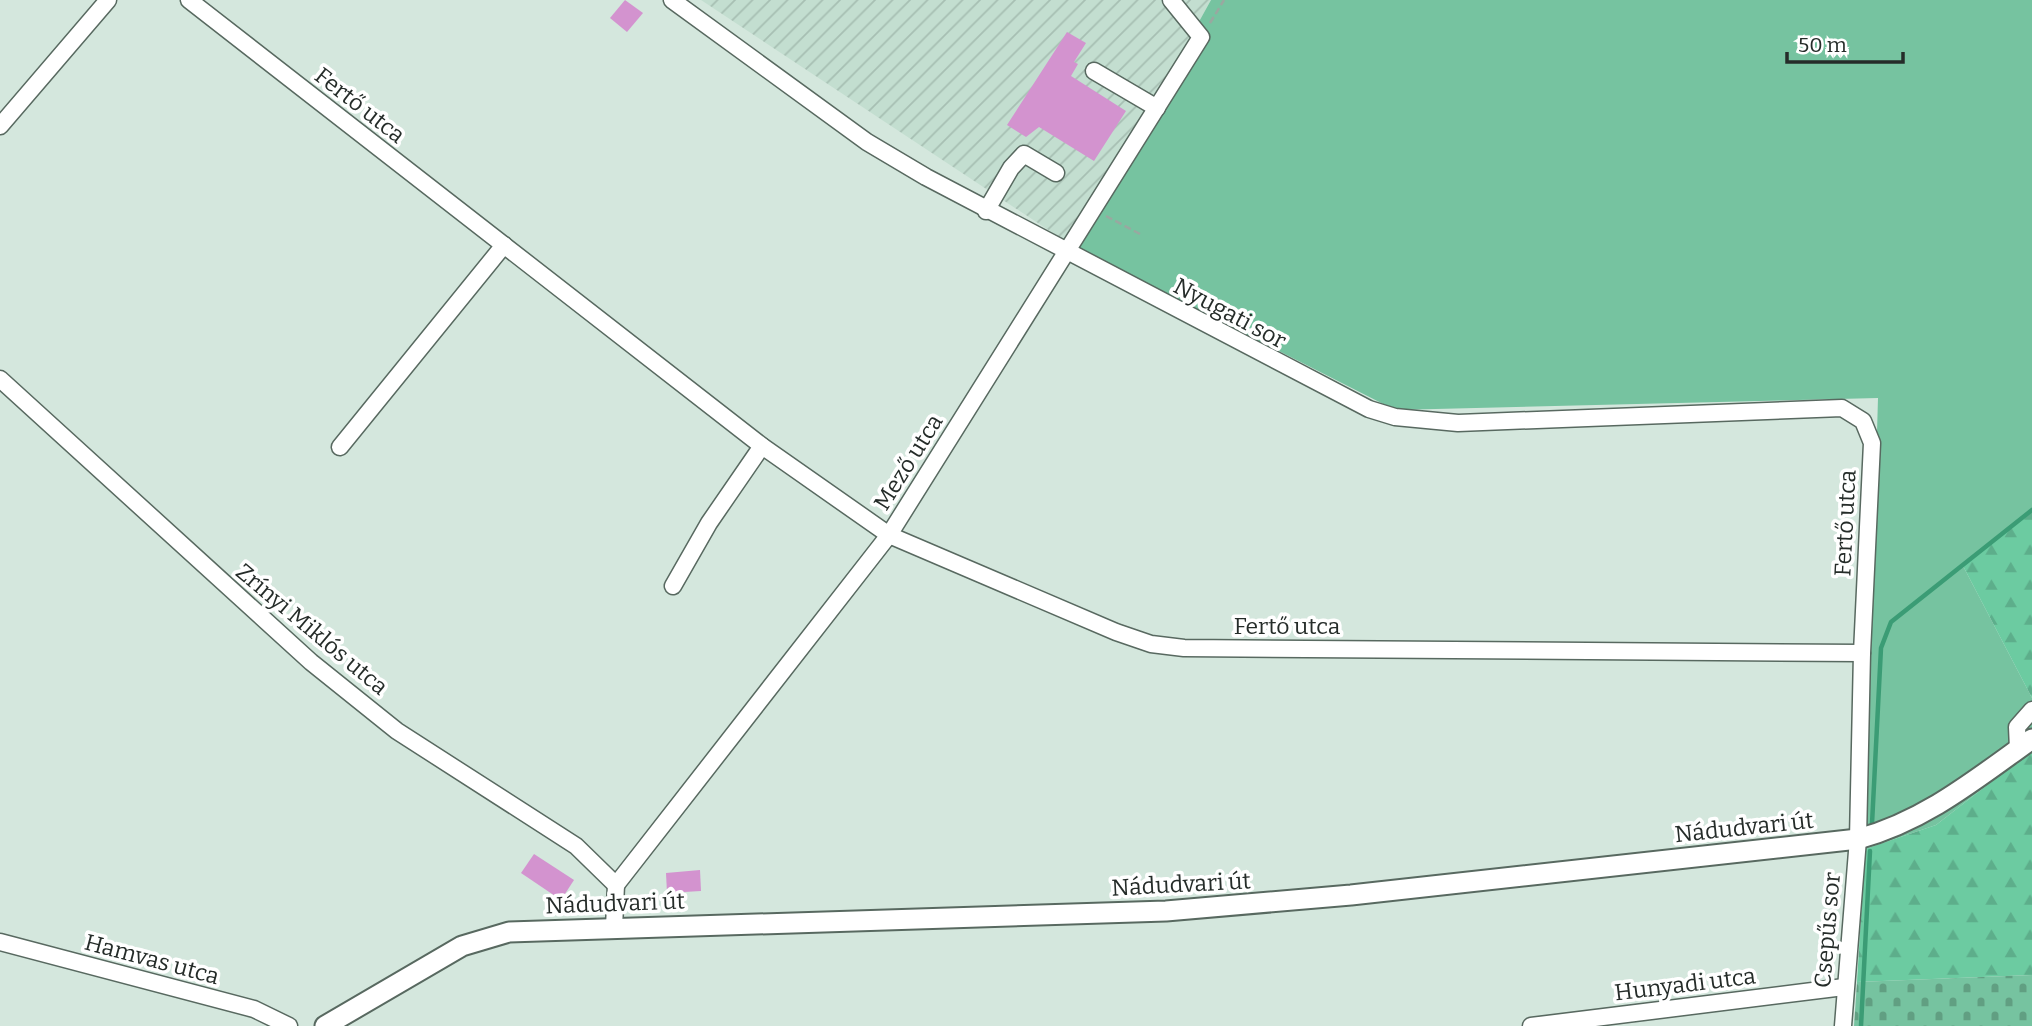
<svg xmlns="http://www.w3.org/2000/svg" width="2032" height="1026" font-family="Bitter,serif">
<style>
.industrial{fill:url(#industrial-furrows)}
.green{fill:#76c3a0}
.forest{fill:url(#forest-firs)}
.cemetery{fill:url(#cemetery-stones)}
.lines{fill:none;stroke-linecap:round;stroke-linejoin:round}
.stream{stroke:#3b9c75;stroke-width:4.5}
.building{fill:#d393cf}
.minor-casing{stroke:#586960;stroke-width:19}
.major-casing{stroke:#586960;stroke-width:23}
.path{stroke:#99a8a0;stroke-width:2.5;stroke-dasharray:7 3.5;stroke-linecap:butt}
.minor{stroke:#fff;stroke-width:16}
.major{stroke:#fff;stroke-width:19}
.labels{text-anchor:middle;dominant-baseline:central;stroke-width:7;stroke-linejoin:round;paint-order:stroke}
.street-label{font-size:23px;fill:#252c29;stroke:#fff}
</style>
<defs>
<pattern id="industrial-furrows" width="10" height="10" patternUnits="userSpaceOnUse" patternTransform="scale(1.75)"><rect width="10" height="10" fill="#c3ded0"/><path d="M-1 1l2-2M0 10L10 0M9 11l2-2" fill="none" stroke="#a7bfb3"/></pattern>
<pattern id="forest-firs" width="22" height="20" patternUnits="userSpaceOnUse" patternTransform="scale(1.75)"><rect width="22" height="20" fill="#6ccba1"/><path d="M5 1l3.5 6h-7zM16 11l3.5 6h-7z" fill="#5dae8b"/></pattern>
<pattern id="cemetery-stones" width="16" height="16" patternUnits="userSpaceOnUse" patternTransform="scale(1.75)"><rect width="16" height="16" fill="#76c3a0"/><path d="M2 7V4a2 2 0 0 1 4 0v3zM10 15v-3a2 2 0 0 1 4 0v3z" fill="#619f82"/></pattern>
</defs>
<rect width="100%" height="100%" fill="#d4e7dd"/>
<polygon class="industrial" points="701,0 1211,0 1074,247"/>
<polygon class="green" points="1211,0 2032,0 2032,510 1962,564 2032,698 2032,750 1936,825 1865,849 1878,398 1395,410 1074,247"/>
<g class="forest">
<polygon points="2032,510 2032,698 1962,564"/>
<polygon points="2032,750 2032,975 1857,982 1865,849 1936,825"/>
</g>
<polygon class="cemetery" points="2032,975 2032,1026 1854,1026 1857,982"/>
<g class="lines">
<g class="stream">
<polyline points="1872,824 1881,648 1891,622 2032,510"/>
<polyline points="1861,1026 1870,851"/>
</g>
</g>
<g class="building">
<polygon points="625,0 643,13 627,32 610,18"/>
<polygon points="1067,32 1086,43 1074,62 1078,64 1071,76 1126,111 1094,161 1039,127 1026,137 1007,125"/>
<polygon points="534,854 574,880 561,900 521,873"/>
<polygon points="700,870 701,891 667,893 666,873"/>
</g>
<g class="lines">
<g class="minor-casing">
<g id="minor">
<polyline points="189,0 762,446 889,535 1116,632 1151,644 1184,648 1862,653"/>
<polyline points="672,0 867,142 926,177 1369,409 1395,417 1458,423 1842,408 1863,421 1872,443 1862,653 1858,839 1843,1026"/>
<polyline points="1094,71 1157,108"/>
<polyline points="0,126 108,0"/>
<polyline points="986,211 1011,168 1024,154 1056,173"/>
<polyline points="0,379 311,662 397,731 576,846 616,885"/>
<polyline points="340,447 504,245"/>
<polyline points="673,586 709,523 762,446"/>
<polyline points="2018,749 2017,727 2032,710"/>
<polyline points="616,885 889,535 1201,37 1171,0"/>
<polyline points="614,927 616,885"/>
<polyline points="0,942 254,1009 289,1026"/>
<polyline points="1531,1026 1844,987"/>
</g>
</g>
<g class="major-casing">
<path id="major" d="M325,1026L462,946L509,932L1166,911L1351,895L1858,839C1925,821 1976,779 2032,739"/>
</g>
<g class="path">
<polyline points="1210,23 1224,0"/>
<polyline points="1106,216 1140,234"/>
</g>
<use href="#minor" class="minor"/>
<use href="#major" class="major"/>
</g>
<g class="labels">
<g class="street-label">
<text transform="translate(360 105) rotate(38)">Fertő utca</text>
<text transform="translate(1230 313) rotate(28)">Nyugati sor</text>
<text transform="translate(908 462) rotate(-58)">Mező utca</text>
<text transform="translate(1845 523) rotate(-87)">Fertő utca</text>
<text x="1287" y="626">Fertő utca</text>
<text transform="translate(312 629) rotate(40)">Zrínyi Miklós utca</text>
<text transform="translate(1744 827) rotate(-6)">Nádudvari út</text>
<text transform="translate(1181 884) rotate(-3)">Nádudvari út</text>
<text transform="translate(615 903) rotate(-2)">Nádudvari út</text>
<text transform="translate(1827 930) rotate(-85)">Csepűs sor</text>
<text transform="translate(152 959) rotate(15)">Hamvas utca</text>
<text transform="translate(1685 984) rotate(-7)">Hunyadi utca</text>
</g>
</g>
<path d="M1787 52v10h116v-10" fill="none" stroke="#252c29" stroke-width="3.5"/>
<text x="1798" y="52" font-size="21" fill="#252c29" stroke="#ffffff" stroke-width="5" paint-order="stroke">50 m</text>
</svg>
